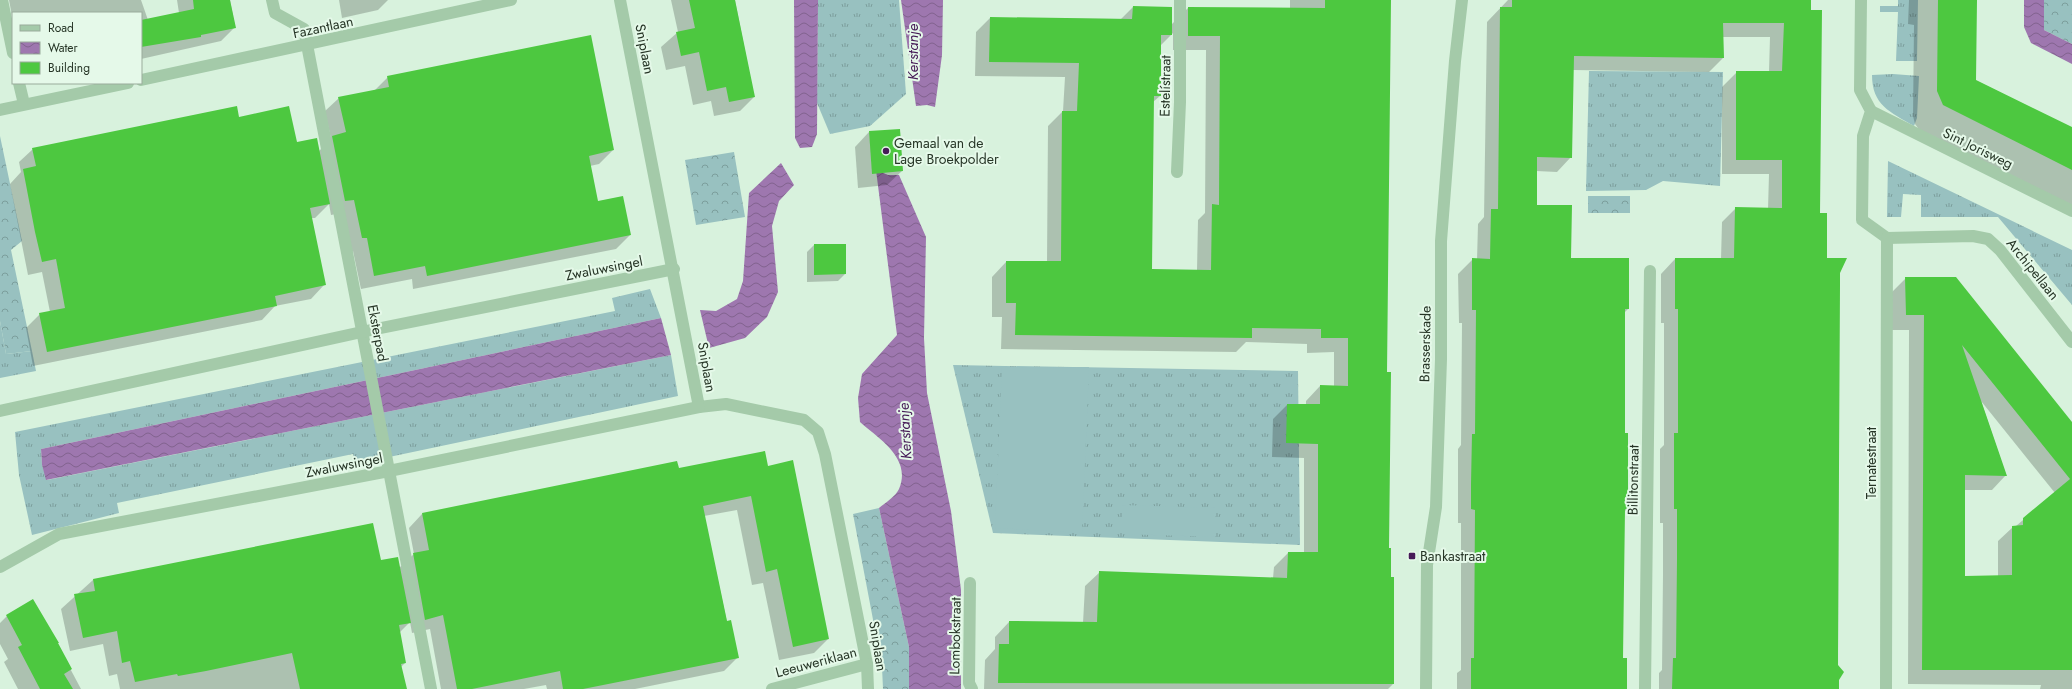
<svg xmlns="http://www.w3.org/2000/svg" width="2072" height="689" font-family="Jost,sans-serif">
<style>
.grass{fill:url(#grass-tufts)}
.forest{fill:url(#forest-crowns)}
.garden{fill:#98c1c0}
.water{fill:url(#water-waves)}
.shadow{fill:#0003;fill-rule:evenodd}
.building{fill:#4dc840;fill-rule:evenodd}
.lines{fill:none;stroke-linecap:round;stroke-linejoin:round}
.minor{stroke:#a4caa9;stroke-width:12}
.poi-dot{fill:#461b57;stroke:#e5f9e9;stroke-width:1.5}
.labels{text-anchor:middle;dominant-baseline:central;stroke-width:4;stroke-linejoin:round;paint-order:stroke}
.street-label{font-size:14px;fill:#263526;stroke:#e5f9e9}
.poi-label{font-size:14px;fill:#263526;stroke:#e5f9e9;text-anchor:start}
.water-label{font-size:15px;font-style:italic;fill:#461b57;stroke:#e5f9e9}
</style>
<defs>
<pattern id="grass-tufts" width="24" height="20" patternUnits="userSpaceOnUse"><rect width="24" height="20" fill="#98c1c0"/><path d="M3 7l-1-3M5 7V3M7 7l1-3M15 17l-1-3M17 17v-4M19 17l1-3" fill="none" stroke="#7c9e9c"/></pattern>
<pattern id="forest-crowns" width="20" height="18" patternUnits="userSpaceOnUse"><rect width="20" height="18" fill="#98c1c0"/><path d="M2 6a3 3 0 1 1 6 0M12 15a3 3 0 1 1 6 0" fill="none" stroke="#7c9e9c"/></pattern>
<pattern id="water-waves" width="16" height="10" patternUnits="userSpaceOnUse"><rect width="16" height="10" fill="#9e77af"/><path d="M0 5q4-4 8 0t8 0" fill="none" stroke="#81628e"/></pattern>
</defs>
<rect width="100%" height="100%" fill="#d8f2dd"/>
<g class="grass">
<polygon points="818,0 899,0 906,94 870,126 830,134 817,103"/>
<polygon points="1898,0 1918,0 1917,61 1896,61 1898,12 1880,12 1880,6 1898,6"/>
<polygon points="1589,71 1723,72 1720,186 1663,181 1646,190 1586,191"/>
<path d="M1893,74L1919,76L1917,118L1914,126C1890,112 1872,105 1872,75Z"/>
<polygon points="1888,161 2072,250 2072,305 1998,217 1921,217 1921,195 1903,194 1901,217 1887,217"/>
<polygon points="650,289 661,318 41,449 42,465 47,480 671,355 678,396 356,464 353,454 117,503 119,513 32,535 19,475 15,432 615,311 612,298"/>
<polygon points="0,321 6,354 32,351 36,371 0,378"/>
<polygon points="953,365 1298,371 1300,545 993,533"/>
</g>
<g class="forest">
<polygon points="2044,0 2072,0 2072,44 2044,30"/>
<polygon points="0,136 22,241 11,250 32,351 6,354 0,321"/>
<polygon points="734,152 745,217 696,225 685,160"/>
<rect x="1588" y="196" width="42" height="17"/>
<polygon points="879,508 909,647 909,689 883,689 882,667 853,514"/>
</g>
<g class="garden">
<polygon points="1089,367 1082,533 995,528 1002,368"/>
<polygon points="1122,505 1215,508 1215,537 1122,534"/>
</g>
<g class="water">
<polygon points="794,0 818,0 817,134 812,147 800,148 795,138"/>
<polygon points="901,0 943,0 942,55 935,107 927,105 916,106"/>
<polygon points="2024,0 2044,0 2044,30 2072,44 2072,64 2031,43 2024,27"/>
<polygon points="781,163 794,185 779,201 772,226 778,292 767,317 745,338 709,348 700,310 716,311 737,299 743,281 749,193"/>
<path d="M876,170L888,175H899L926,237L924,338L927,393L951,511L961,590V689H909V647L879,508C885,503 896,496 899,489C912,458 879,439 860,422L858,398L862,374L897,335Z"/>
<polygon points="661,318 671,355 46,480 42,465 41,449"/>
</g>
<g class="shadow">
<polygon points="9,0 141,0 148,20 179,13 177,0 230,0 235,27 221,41 141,59 141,13 13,13 13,21"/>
<polygon points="339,0 388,0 378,10 342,18"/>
<polygon points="671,0 735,0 754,97 740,111 714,116 711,101 693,105 685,66 666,70 661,47 678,32"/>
<path d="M1290,0H1390L1386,373L1388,549L1393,684L1388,689H984L985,660L995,649V637L1009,622L1083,623L1085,586L1100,572L1273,578L1274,567L1288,553H1304V458L1272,457L1273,419L1287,405H1306V401L1320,386L1334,387V352L1307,353V344L1246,342L1236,352L1001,349L1002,317H992V277L1006,262H1047L1048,126L1063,111L1065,77L975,76L976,32L990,18L1121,19L1133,7L1172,24L1188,8L1290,9ZM1173,33V50H1206L1205,213L1198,220L1197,270H1151L1153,102L1160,96V46Z"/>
<polygon points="1508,0 1810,0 1819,214 1826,259 1839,273 1838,689 1659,689 1659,673 1662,670 1663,574 1663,523 1660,523 1660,449 1664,445 1664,323 1661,323 1661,274 1675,259 1721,259 1722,222 1736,208 1768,209 1769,174 1722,174 1722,87 1737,72 1769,72 1770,37 1722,37 1723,58 1709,72 1573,70 1571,157 1557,172 1536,171 1536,206 1570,260 1628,259 1628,309 1624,313 1624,434 1627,459 1627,509 1624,512 1622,659 1626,689 1457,689 1457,673 1461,670 1461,523 1458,523 1458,449 1461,445 1462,323 1459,323 1458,274 1473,259 1477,260 1478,224 1484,217 1487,22"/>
<polygon points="1909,0 1976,0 1975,80 2072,128 2072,206 1921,132 1915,124 1913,116 1914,25 1908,24"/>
<polygon points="388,77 613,150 599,164 590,166 597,202 630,235 616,249 413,289 412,279 361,289 353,251 349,252 341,213 331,215 329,204 315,218 311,218 324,285 311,299 275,306 262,320 33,366 26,328 40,314 50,312 42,272 28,275 10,184 21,172 19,162 33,149 238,118 319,151 331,139 325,111 339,98 374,91"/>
<polygon points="869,132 902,171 887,185 858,188 855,147"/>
<polygon points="814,245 845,274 838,281 807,282 807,252"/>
<path d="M1906,278L2072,423V689H2040L2041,685L1908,684L1909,330H1891V293ZM1981,401L2055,493L2016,526L2013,527L1998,541V576L1964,577V490H1992L2006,475Z"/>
<polygon points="767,467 828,639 814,653 779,660 763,583 752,585 737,510 704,516 727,622 738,657 724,671 635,689 547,689 546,685 524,689 441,689 430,629 412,633 410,622 399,633 405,663 401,667 406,689 120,689 117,674 109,676 103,644 70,651 61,609 93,580 380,562 399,568 414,554 409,528 422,514 678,469"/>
<polygon points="7,616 57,644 81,689 18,689 4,662 8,659 0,644 0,623"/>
</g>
<g class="building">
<polygon points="193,0 230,0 236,28 201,35 201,37 141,47 141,20 194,9"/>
<polygon points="689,0 735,0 755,97 729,102 726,87 707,91 699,52 681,56 676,32 695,28"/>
<polygon points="1325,0 1391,0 1387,372 1391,372 1389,548 1391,548 1391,577 1394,577 1394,684 998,683 999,644 1009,644 1009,621 1097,622 1099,571 1287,578 1288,552 1318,552 1318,444 1286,443 1287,404 1320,404 1320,385 1348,386 1348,338 1321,338 1321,329 1252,328 1252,338 1015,335 1016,303 1006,303 1006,261 1061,261 1062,111 1077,111 1079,63 989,62 990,17 1132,19 1133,6 1172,7 1172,35 1161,35 1161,96 1154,96 1152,269 1211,270 1212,204 1219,205 1220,36 1188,36 1188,7 1325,8"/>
<polygon points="1512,0 1811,0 1811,10 1822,10 1820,213 1827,213 1827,258 1847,258 1840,273 1840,285 1838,653 1838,665 1844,672 1839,680 1839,689 1672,689 1673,658 1676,658 1677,559 1677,509 1674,509 1674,433 1678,433 1678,309 1675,309 1675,258 1734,258 1735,207 1782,208 1782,160 1736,160 1736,71 1782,71 1784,23 1723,23 1724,58 1574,56 1572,158 1537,157 1537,205 1572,205 1571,258 1629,258 1629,309 1625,309 1625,433 1628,433 1628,509 1625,509 1623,658 1627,658 1627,689 1471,689 1471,658 1474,658 1475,510 1471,509 1471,484 1472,434 1475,434 1476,310 1472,310 1472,258 1490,259 1491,209 1498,209 1500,7 1512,7"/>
<polygon points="1938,0 1977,0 1976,80 2072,127 2072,170 1943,105 1937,91"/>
<polygon points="591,35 614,150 589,156 598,201 623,196 631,235 427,276 425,266 374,276 367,238 362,238 354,200 345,201 332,136 346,132 338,97 389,87 387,76"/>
<polygon points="237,106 239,117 289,106 297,142 317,138 330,204 310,208 326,285 275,296 277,306 47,352 39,313 65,308 56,259 42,262 35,232 23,169 36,166 32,148"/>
<polygon points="900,129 903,171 872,174 869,131"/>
<polygon points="814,244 846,244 846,274 814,275"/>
<path d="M1905,277H1956L2072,422V670H1922L1924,315H1906ZM1962,345L2070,479L2023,518V525L2012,526V575L1965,576V475L2007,476Z"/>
<polygon points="765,451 768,466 793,460 829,639 793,647 777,569 766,572 751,496 703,506 727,621 731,620 739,658 583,689 563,689 560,671 472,689 457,689 443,615 425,620 413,553 429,550 422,513 677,461 679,468"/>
<polygon points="373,523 381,560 398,557 411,623 399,625 406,663 401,664 407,689 300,689 292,653 206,671 178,676 177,674 135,682 130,661 122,663 117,631 83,638 74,594 95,591 93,579"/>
<polygon points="33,599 59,643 58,643 72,669 64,674 73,689 40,689 18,647 22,645 6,615"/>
</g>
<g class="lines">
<g class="minor">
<polyline points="2,0 13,53"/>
<polyline points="272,0 275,13 304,29 431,689"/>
<polyline points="620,0 699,407 726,404 804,420 818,432 825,454 867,664 868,689"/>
<polyline points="1861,0 1860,90 1871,111 1863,136 1862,220 1887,238"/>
<polyline points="141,80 511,0"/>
<polyline points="19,83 24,104"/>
<polyline points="0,110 128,83"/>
<polyline points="1871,111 2072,211"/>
<polyline points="1177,172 1180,102 1180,0"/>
<polyline points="1887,238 1973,236 1988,239 2000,250 2072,342"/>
<polyline points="0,411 371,330 674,269"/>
<polyline points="0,567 59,534 389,471 699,407"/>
<polyline points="970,583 969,683 972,689"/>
<polyline points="772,689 867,664"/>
<polyline points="1426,689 1427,565 1436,507 1441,359 1441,241 1455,61 1462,0"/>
<polyline points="1645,689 1650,271"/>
<polyline points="1886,689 1887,238"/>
</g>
</g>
<g class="poi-dot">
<circle cx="886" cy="151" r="4"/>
<rect x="1408" y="552" width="8" height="8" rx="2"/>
</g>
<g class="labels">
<g class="street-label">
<text transform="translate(323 27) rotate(-12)">Fazantlaan</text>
<text transform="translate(645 49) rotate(79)">Sniplaan</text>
<text transform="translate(1165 86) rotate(-89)">Estelístraat</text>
<text transform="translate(1978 148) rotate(26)">Sint Jorisweg</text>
<text transform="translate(604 268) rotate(-11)">Zwaluwsingel</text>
<text transform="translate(2033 269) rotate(51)">Archipellaan</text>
<text transform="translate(378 333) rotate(79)">Eksterpad</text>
<text transform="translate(1425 344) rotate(-89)">Brasserskade</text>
<text transform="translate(707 367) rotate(80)">Sniplaan</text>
<text transform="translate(1871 463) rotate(-90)">Ternatestraat</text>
<text transform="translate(344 465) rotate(-11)">Zwaluwsingel</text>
<text transform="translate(1633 480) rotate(-89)">Billitonstraat</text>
<text transform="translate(955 636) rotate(-89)">Lombokstraat</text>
<text transform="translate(878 646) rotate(81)">Sniplaan</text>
<text transform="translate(816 662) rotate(-15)">Leeuweriklaan</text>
</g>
<g class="poi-label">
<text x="894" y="143">Gemaal van de<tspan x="894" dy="16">Lage Broekpolder</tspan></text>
<text x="1420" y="556">Bankastraat</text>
</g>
<g class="water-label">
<text transform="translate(913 52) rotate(-90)">Kerstanje</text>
<text transform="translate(905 431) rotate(-93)">Kerstanje</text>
</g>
</g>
<rect x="12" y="12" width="130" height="72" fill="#e5f9e9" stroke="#99ab9b"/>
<rect x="20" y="25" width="20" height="6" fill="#a4caa9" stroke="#99ab9b"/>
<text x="48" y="32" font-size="12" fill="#263526">Road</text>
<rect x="20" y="42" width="20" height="12" fill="url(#water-waves)" stroke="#99ab9b"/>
<text x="48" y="52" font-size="12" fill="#263526">Water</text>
<rect x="20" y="62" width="20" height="12" fill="#4dc840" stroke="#99ab9b"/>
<text x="48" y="72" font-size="12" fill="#263526">Building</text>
</svg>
